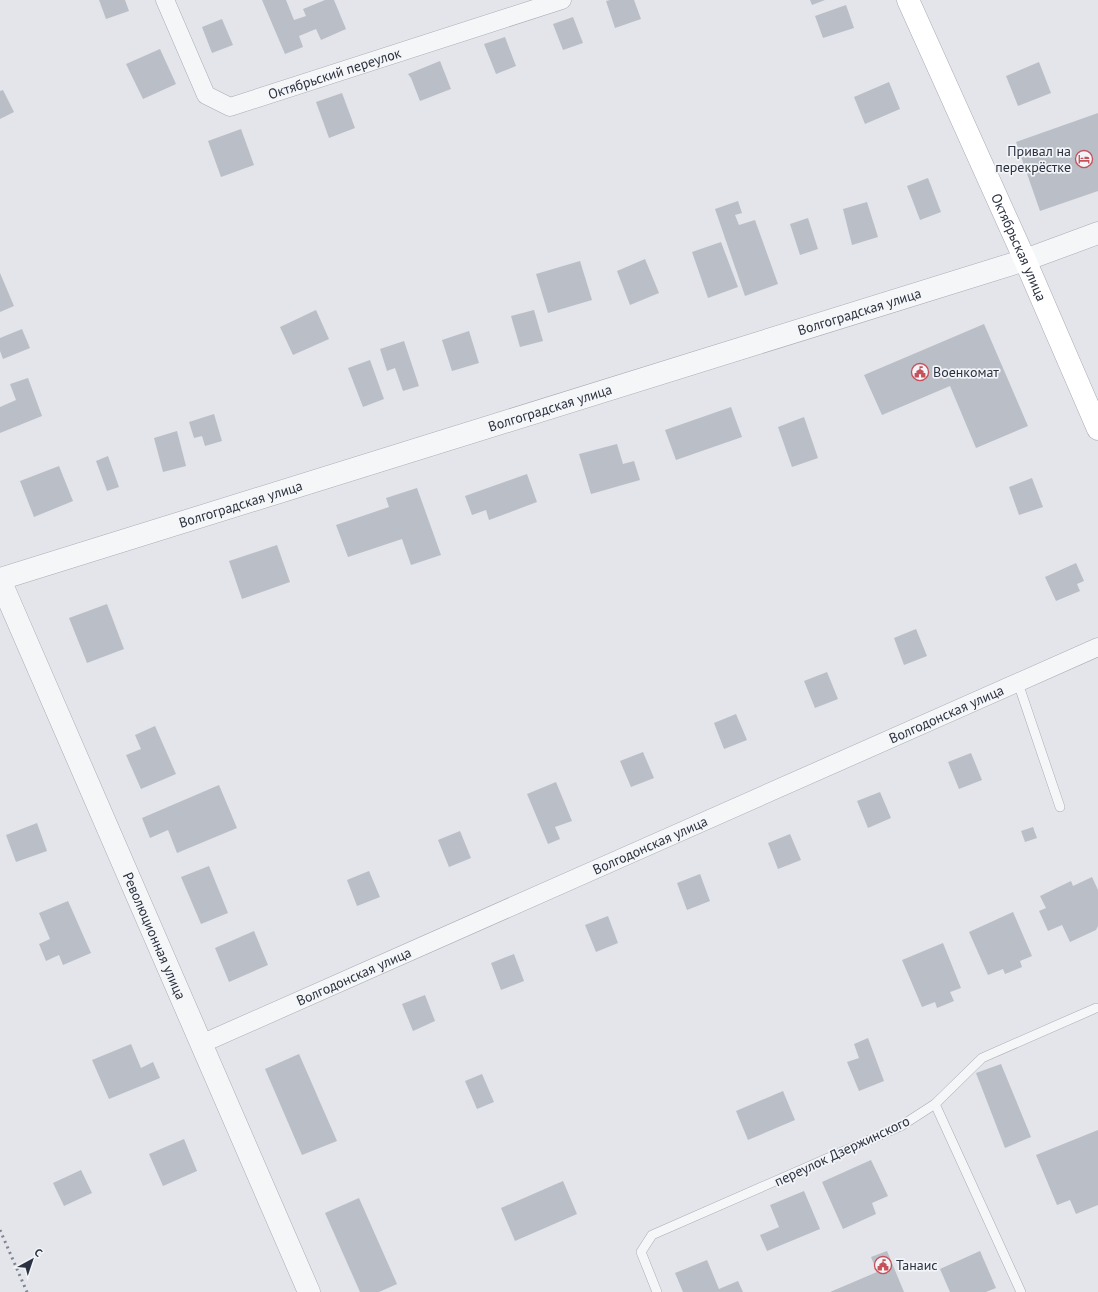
<svg xmlns="http://www.w3.org/2000/svg" width="1098" height="1292" font-family="'PT Sans',sans-serif">
<style>
.building{fill:#babec7}
.lines{fill:none;stroke-linecap:round;stroke-linejoin:round}
.service-casing{stroke:#a8acb4;stroke-width:10}
.minor-casing{stroke:#a8acb4;stroke-width:19}
.tertiary-casing{stroke:#a8acb4;stroke-width:23}
.secondary-casing{stroke:#a8acb4;stroke-width:23}
.service{stroke:#f5f6f8;stroke-width:9}
.minor{stroke:#f5f6f8;stroke-width:18}
.tertiary{stroke:#f5f6f8;stroke-width:22}
.secondary{stroke:#fff;stroke-width:22}
.rail{stroke:#7d8493;stroke-width:3;stroke-dasharray:2 4;stroke-linecap:butt}
.labels{text-anchor:middle;dominant-baseline:central;stroke-width:3.5;stroke-linejoin:round;paint-order:stroke}
.street-label{font-size:14px;fill:#2c3241;stroke:#f2f4f7}
.poi-label{font-size:14px;fill:#2c3241;stroke:#f2f4f7;text-anchor:start}
</style>
<rect width="100%" height="100%" fill="#e3e5ea"/>
<g class="building">
<polygon points="99,0 125,0 129,11 106,19"/>
<polygon points="262,0 286,0 294,20 306,16 303,9 325,0 334,0 346,29 321,40 316,29 299,36 303,47 285,54"/>
<polygon points="610,0 634,0 641,19 615,28 606,1"/>
<polygon points="810,0 825,0 812,5"/>
<polygon points="846,5 854,28 823,38 815,16"/>
<polygon points="573,17 583,43 563,50 553,24"/>
<polygon points="222,19 233,45 212,53 202,27"/>
<polygon points="505,37 516,66 496,74 484,44"/>
<polygon points="160,49 176,84 143,99 126,64"/>
<polygon points="440,61 451,89 420,101 411,78 408,74"/>
<polygon points="1039,62 1051,93 1018,106 1006,76"/>
<polygon points="889,82 900,109 865,124 854,97"/>
<polygon points="3,90 14,112 0,119 0,91"/>
<polygon points="342,93 355,128 329,138 316,102"/>
<polygon points="1098,113 1098,191 1040,211 1016,142"/>
<polygon points="241,129 254,165 221,177 208,141"/>
<polygon points="928,178 941,212 920,220 907,186"/>
<polygon points="738,201 742,213 735,215 739,225 755,220 778,284 745,296 715,209"/>
<polygon points="867,202 878,237 852,245 843,209"/>
<polygon points="808,218 818,249 800,255 790,224"/>
<polygon points="721,242 738,287 708,298 692,252"/>
<polygon points="645,259 659,293 630,305 617,271"/>
<polygon points="580,261 592,300 548,313 536,274"/>
<polygon points="0,273 14,306 0,312"/>
<polygon points="316,310 329,339 293,355 280,327"/>
<polygon points="534,310 543,341 520,347 511,316"/>
<polygon points="984,324 1028,426 976,448 950,386 882,415 864,375"/>
<polygon points="22,329 30,348 3,359 0,351 0,338"/>
<polygon points="469,331 479,363 452,371 442,340"/>
<polygon points="404,341 419,386 403,391 395,368 387,371 380,349"/>
<polygon points="370,360 384,399 363,407 348,368"/>
<polygon points="28,378 42,416 0,433 0,407 16,400 10,384"/>
<polygon points="731,407 742,437 676,460 665,430"/>
<polygon points="214,414 222,441 205,446 202,436 194,438 189,422"/>
<polygon points="804,417 818,458 792,467 778,427"/>
<polygon points="177,431 186,466 163,472 154,438"/>
<polygon points="617,444 623,464 634,461 640,480 591,494 579,454"/>
<polygon points="108,456 119,487 107,491 96,461"/>
<polygon points="59,466 73,501 34,517 20,481"/>
<polygon points="527,474 537,502 489,520 486,510 472,515 465,496"/>
<polygon points="1032,478 1043,507 1019,515 1009,487"/>
<polygon points="417,488 441,555 411,565 402,539 348,557 336,525 389,507 386,498"/>
<polygon points="277,545 290,582 242,599 229,561"/>
<polygon points="1076,563 1084,581 1077,584 1080,591 1056,601 1045,577"/>
<polygon points="107,604 124,649 87,663 69,618"/>
<polygon points="916,629 927,656 904,665 894,638"/>
<polygon points="827,672 838,699 815,708 804,681"/>
<polygon points="736,714 747,740 724,749 714,723"/>
<polygon points="155,726 176,774 141,789 126,755 141,749 135,735"/>
<polygon points="643,752 654,778 631,787 620,761"/>
<polygon points="971,753 982,780 959,789 948,762"/>
<polygon points="556,782 572,821 555,827 560,839 548,844 527,794"/>
<polygon points="219,785 237,828 177,853 168,830 150,838 142,818"/>
<polygon points="880,792 891,818 868,828 857,801"/>
<polygon points="37,823 47,851 16,862 6,835"/>
<polygon points="1033,827 1037,838 1025,842 1021,831"/>
<polygon points="460,831 471,858 449,867 438,840"/>
<polygon points="790,834 801,860 778,869 768,843"/>
<polygon points="209,866 228,913 201,924 181,877"/>
<polygon points="369,871 380,897 357,906 347,880"/>
<polygon points="700,874 710,901 687,910 677,883"/>
<polygon points="1092,877 1098,890 1098,926 1096,930 1070,942 1062,925 1048,931 1039,911 1046,908 1040,896 1071,881 1073,886"/>
<polygon points="68,901 91,953 63,965 59,955 46,961 39,944 50,939 39,913"/>
<polygon points="1013,912 1032,956 1020,961 1022,967 1005,974 1003,969 988,975 969,932"/>
<polygon points="608,916 618,943 596,952 585,925"/>
<polygon points="254,931 268,965 229,982 215,948"/>
<polygon points="943,943 961,988 950,992 954,1001 937,1008 935,1002 922,1007 902,960"/>
<polygon points="514,954 524,981 501,990 491,963"/>
<polygon points="425,995 435,1021 413,1031 402,1004"/>
<polygon points="868,1038 884,1081 859,1091 847,1062 859,1058 854,1044"/>
<polygon points="131,1044 141,1068 153,1062 160,1078 109,1099 92,1060"/>
<polygon points="299,1054 337,1141 302,1155 265,1069"/>
<polygon points="1001,1064 1031,1137 1005,1148 976,1073"/>
<polygon points="482,1074 494,1102 477,1109 465,1081"/>
<polygon points="783,1091 795,1120 748,1140 736,1111"/>
<polygon points="1098,1130 1098,1205 1076,1214 1070,1200 1057,1205 1036,1155"/>
<polygon points="184,1139 197,1171 163,1186 149,1154"/>
<polygon points="871,1160 888,1196 872,1203 876,1214 843,1229 822,1182"/>
<polygon points="81,1170 92,1193 64,1206 53,1183"/>
<polygon points="563,1181 577,1214 515,1241 501,1208"/>
<polygon points="804,1191 820,1229 767,1251 760,1235 779,1227 770,1205"/>
<polygon points="359,1198 397,1284 379,1292 360,1292 325,1213"/>
<polygon points="887,1251 904,1292 830,1292 877,1272 871,1257"/>
<polygon points="980,1251 996,1288 986,1292 950,1292 940,1269"/>
<polygon points="707,1260 719,1289 738,1281 743,1292 683,1292 675,1273"/>
</g>
<g class="lines">
<g class="service-casing">
<g id="service">
<polyline points="1018,683 1060,807"/>
<polyline points="935,1104 1021,1292"/>
<polyline points="657,1292 641,1252 652,1235 901,1126 935,1104 982,1058 1096,1008"/>
</g>
</g>
<g class="minor-casing">
<g id="minor">
<path id="s1" d="M165,0L206,95L230,107L562,0"/>
<path id="s2" d="M201,1044L1098,647"/>
</g>
</g>
<g class="tertiary-casing">
<g id="tertiary">
<path id="s3" d="M0,579L1025,260L1098,233"/>
<path id="s4" d="M0,580L309,1292"/>
</g>
</g>
<g class="secondary-casing">
<g id="secondary">
<path id="s5" d="M908,0L1025,260L1098,429"/>
</g>
</g>
<use href="#service" class="service"/>
<use href="#minor" class="minor"/>
<use href="#tertiary" class="tertiary"/>
<use href="#secondary" class="secondary"/>
<polyline class="rail" points="0,1230 27,1292"/>
</g>
<defs>
<g id="hotel-ring" transform="scale(0.9)"><circle r="9.5" fill="#f2f4f7" stroke="#c6515a" stroke-width="1.5"/><path d="M-6-4.5h1.5V1H6V5H4.5V3h-9V5H-6ZM-4 0a1.8 1.8 0 1 1 3.6 0ZM.5 0V-2.5h3Q6-2.5 6 0Z" fill="#c6515a"/></g>
<g id="civic-ring" transform="scale(0.9)"><circle r="9.5" fill="#f2f4f7" stroke="#c6515a" stroke-width="1.5"/><path d="M-.6-6.5H3V-4.5H.6V-3L4-1V1h2V6H-6V1h2V-1L-.6-3ZM-1.2 2.5V6h2.4V2.5Z" fill="#c6515a"/></g>
</defs>
<g fill-rule="evenodd">
<use href="#hotel-ring" x="1084" y="159"/>
<use href="#civic-ring" x="920" y="372"/>
<use href="#civic-ring" x="883" y="1265"/>
</g>
<g class="labels">
<g class="street-label">
<text stroke="none"><textPath href="#s1" startOffset="240">Октябрьский переулок</textPath></text>
<text stroke="none"><textPath href="#s5" startOffset="271">Октябрьская улица</textPath></text>
<text stroke="none"><textPath href="#s3" startOffset="900">Волгоградская улица</textPath></text>
<text stroke="none"><textPath href="#s3" startOffset="576">Волгоградская улица</textPath></text>
<text stroke="none"><textPath href="#s3" startOffset="252">Волгоградская улица</textPath></text>
<text stroke="none"><textPath href="#s2" startOffset="815">Волгодонская улица</textPath></text>
<text stroke="none"><textPath href="#s2" startOffset="491">Волгодонская улица</textPath></text>
<text stroke="none"><textPath href="#s4" startOffset="388">Революционная улица</textPath></text>
<text stroke="none"><textPath href="#s2" startOffset="167">Волгодонская улица</textPath></text>
<text transform="translate(842 1151) rotate(-25)">переулок Дзержинского</text>
</g>
<g class="poi-label">
<text x="1071" y="151" text-anchor="end">Привал на<tspan x="1071" dy="16">перекрёстке</tspan></text>
<text x="933" y="372">Военкомат</text>
<text x="896" y="1265">Танаис</text>
</g>
</g>
<g transform="translate(32 1260) rotate(40)" stroke="#f2f4f7" stroke-width="3" paint-order="stroke">
<path d="M0-3L7 15L0 10L-7 15Z" fill="#2c3241"/>
<text y="-6" font-size="11" font-weight="bold" text-anchor="middle" fill="#2c3241">С</text>
</g>
</svg>
